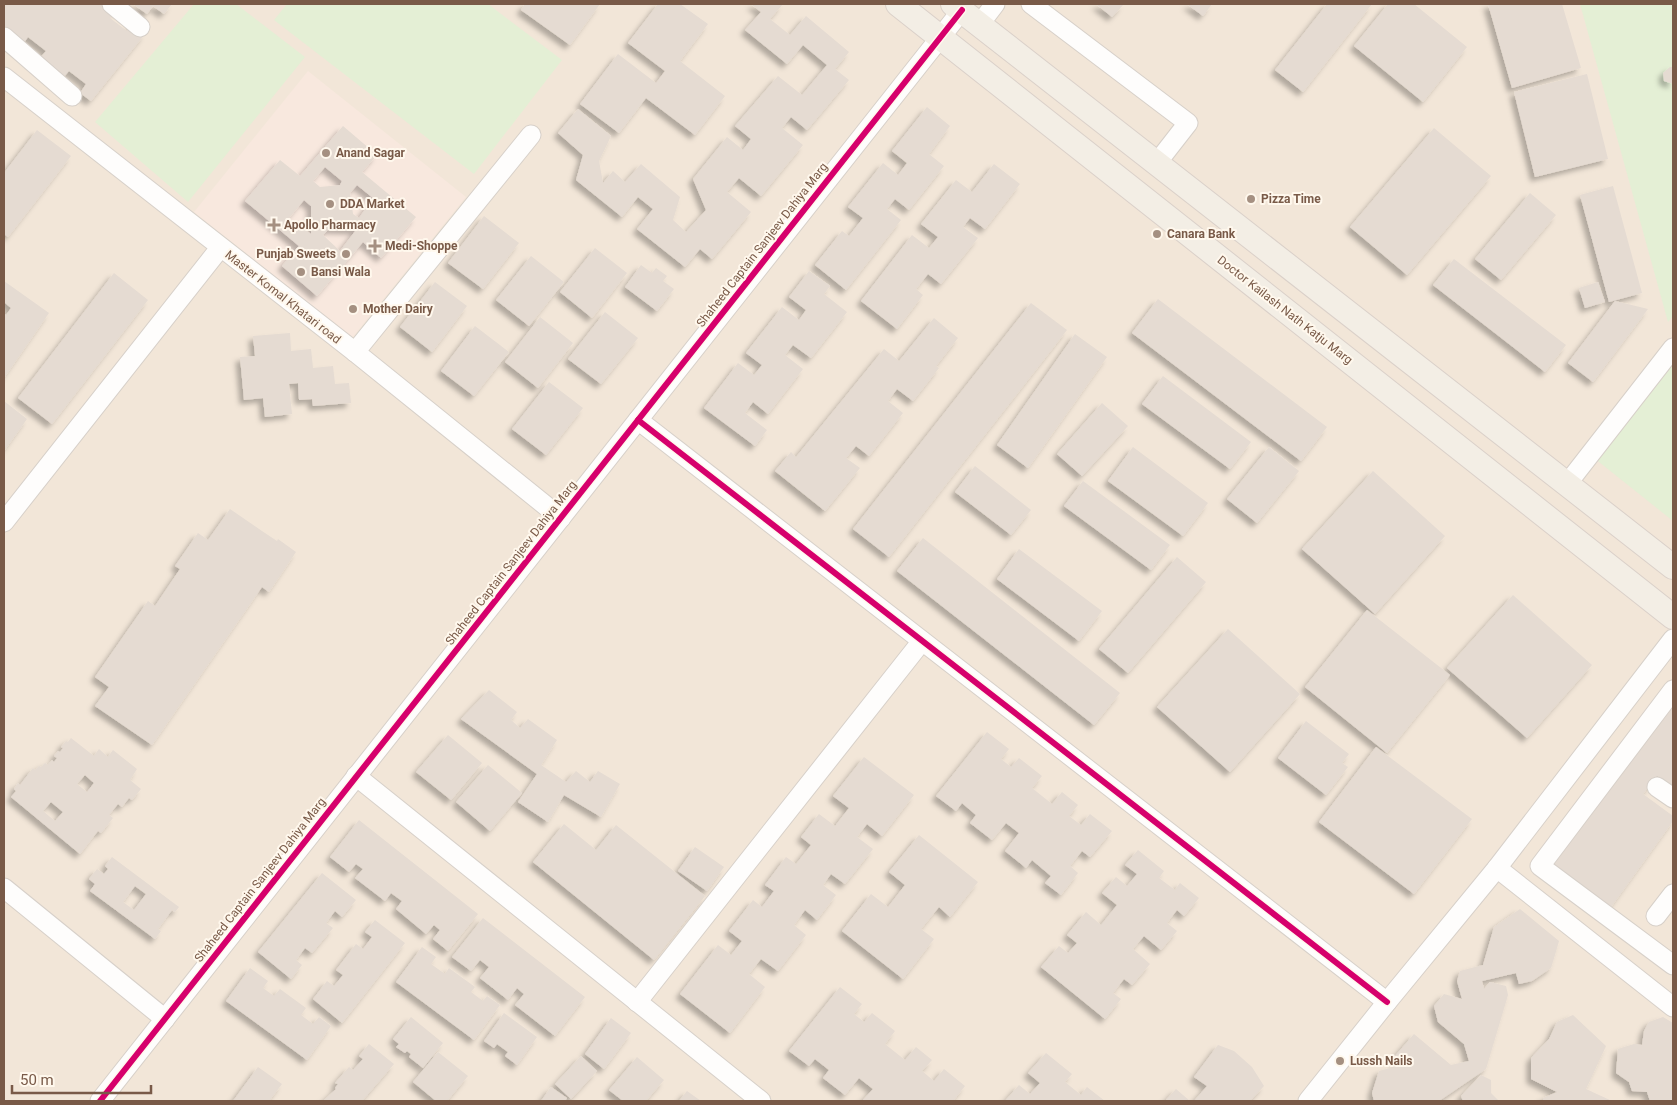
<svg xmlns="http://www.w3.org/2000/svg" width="1677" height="1105" font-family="Roboto,sans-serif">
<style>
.residential{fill:#f2e6d8}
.commercial{fill:#f8e8de}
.green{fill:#e4efd5}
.building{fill:#e5dbd2;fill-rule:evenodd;filter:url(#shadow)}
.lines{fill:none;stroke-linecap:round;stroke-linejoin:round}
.minor-casing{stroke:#d7d0c9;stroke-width:21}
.major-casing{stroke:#dad0c9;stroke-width:26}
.minor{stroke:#fefdfc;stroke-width:19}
.major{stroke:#f3eee5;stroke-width:24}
.cycleway-casing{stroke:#fff8ed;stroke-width:9}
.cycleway{stroke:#d6006c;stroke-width:6}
.poi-dot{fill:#a59081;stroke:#fff8ed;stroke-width:2}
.labels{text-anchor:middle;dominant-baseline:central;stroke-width:4;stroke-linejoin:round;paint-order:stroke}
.poi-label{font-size:12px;font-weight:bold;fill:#795a48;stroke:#fff8ed;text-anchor:start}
.street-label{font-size:12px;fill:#795a48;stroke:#fff8ed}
</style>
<defs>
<filter id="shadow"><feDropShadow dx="-4.5" dy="4.5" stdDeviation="2.5" flood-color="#0004"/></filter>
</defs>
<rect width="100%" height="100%" fill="#f8f3eb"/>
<rect class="residential" x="4" y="4" width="1669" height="1097"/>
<polygon class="commercial" points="308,71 466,197 352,338 194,212"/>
<g class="green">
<polygon points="194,4 236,4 305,57 188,202 95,122"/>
<polygon points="287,4 488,4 562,60 474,174 274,20"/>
<polygon points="1580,4 1673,4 1673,316 1668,322"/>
<polygon points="1673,358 1673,521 1594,458"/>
</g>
<g class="building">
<polygon points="4,4 106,4 115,11 110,18 127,31 132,24 145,34 91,101 80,93 86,84 69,71 62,79 38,60 46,51 28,37 21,47 4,33"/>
<polygon points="133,4 172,4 164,14 153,6 147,14"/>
<polygon points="525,4 600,4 570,45 521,10"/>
<polygon points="658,4 680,4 708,24 680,61 725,96 695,135 646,98 619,133 580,104 618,54 656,83 665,71 628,43"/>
<polygon points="751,4 783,4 770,19 790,35 806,16 849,52 835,69 849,80 807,130 791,117 782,128 803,145 761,196 739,178 727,192 751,212 712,259 700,249 685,267 637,229 653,209 638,197 622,217 576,180 583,155 558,133 578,109 611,136 599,161 603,183 613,171 625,182 641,164 680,197 673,220 686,232 706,210 693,179 727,137 743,150 751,139 735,126 778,76 802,95 827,65 803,45 787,64 745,30 761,12"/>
<polygon points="1096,4 1124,4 1112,17"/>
<polygon points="1187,4 1212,4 1203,16"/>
<polygon points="1327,4 1372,4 1303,92 1275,70"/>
<polygon points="1388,4 1414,4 1467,47 1423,102 1354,46"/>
<polygon points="1488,4 1562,4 1581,68 1512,88"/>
<polygon points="1670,67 1673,67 1673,84 1664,81 1663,73"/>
<polygon points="1587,74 1608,159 1535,177 1514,92"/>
<polygon points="927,107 950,126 929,154 944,166 909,210 895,199 887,209 901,220 846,290 815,265 842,231 849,236 863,218 848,207 883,163 898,175 907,163 892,151"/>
<path d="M343,126L377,155L362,172L416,217L381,258L363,242L317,296L282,266L299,246L245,201L280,160L300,176ZM325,167L342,181L340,185L320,187L313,181ZM357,185L373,198L359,218L353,214L350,193ZM304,200L311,206V234L289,218ZM329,229L356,230L340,251L323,235Z"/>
<polygon points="1434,128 1491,176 1407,275 1350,227"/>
<polygon points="37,130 71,156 8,237 4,234 4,173"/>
<polygon points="994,164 1020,184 985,229 970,218 963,227 978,238 941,284 928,274 916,289 923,295 897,329 861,301 912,235 929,248 938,237 921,224 956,180 972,192"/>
<polygon points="1613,186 1642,293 1609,302 1580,195"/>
<polygon points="1530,193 1556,215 1501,280 1475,259"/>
<polygon points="484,216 519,243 483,289 448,263"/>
<polygon points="595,248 627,273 592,318 560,292"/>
<polygon points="531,256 564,282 529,326 496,300"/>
<polygon points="1454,259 1566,345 1545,372 1433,285"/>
<polygon points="641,265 652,273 656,268 667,276 663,281 674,289 657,311 625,287"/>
<polygon points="809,271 830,286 824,294 847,312 811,358 793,345 785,355 803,369 768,414 753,402 745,413 767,430 755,446 704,408 738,363 754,375 762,365 746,353 782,307 799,320 806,310 789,297"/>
<polygon points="114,273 148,300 52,424 18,398"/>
<polygon points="4,281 49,313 4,378 4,313 6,315 11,308 4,302"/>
<polygon points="435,282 467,306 432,352 400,327"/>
<polygon points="1598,282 1605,302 1585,308 1579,288"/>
<polygon points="1158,299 1327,427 1301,461 1132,333"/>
<polygon points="1615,301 1648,309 1593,382 1568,363"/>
<polygon points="1031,303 1067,330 889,557 853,529"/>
<polygon points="605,312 638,338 601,384 568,359"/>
<polygon points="540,317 573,343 538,388 505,362"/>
<polygon points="934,318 958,338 936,366 939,368 913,401 897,389 888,401 903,413 869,456 856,446 846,458 860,468 825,511 775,471 791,452 796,457 884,349 899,361"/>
<polygon points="475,326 509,352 474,396 441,371"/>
<polygon points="290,333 291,351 311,349 313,368 333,366 335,384 349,383 351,403 313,406 312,399 299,400 298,383 289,384 292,414 265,417 263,398 244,400 240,357 255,356 253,336"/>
<polygon points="1075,334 1107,357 1028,468 997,445"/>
<polygon points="1163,376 1251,442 1230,469 1142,404"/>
<polygon points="549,382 583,408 546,455 512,429"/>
<polygon points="4,401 27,419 4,451"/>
<polygon points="1102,403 1128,426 1082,476 1057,454"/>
<polygon points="1133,447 1208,503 1183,536 1108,481"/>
<polygon points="1269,447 1299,471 1257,523 1227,499"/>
<polygon points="975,466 1031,510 1011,535 955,492"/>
<polygon points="1373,471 1445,536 1375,614 1302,549"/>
<polygon points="1083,481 1170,545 1151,570 1064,506"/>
<polygon points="230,509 262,531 277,541 278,539 296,552 269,592 262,587 152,745 95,706 109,687 95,677 148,601 155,606 180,569 175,566 198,533 208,540"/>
<polygon points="923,538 1120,693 1094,725 897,571"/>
<polygon points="1019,549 1102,611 1079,641 997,579"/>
<polygon points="1177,557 1206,582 1128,673 1099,649"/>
<polygon points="1513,595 1592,665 1527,738 1447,668"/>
<polygon points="1367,610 1450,675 1387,753 1305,687"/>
<polygon points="1228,629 1300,694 1230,772 1157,707"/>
<polygon points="489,690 517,712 511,720 520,728 528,719 557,740 541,765 566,782 576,771 590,782 598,771 620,784 601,817 564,795 548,822 518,802 537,774 461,719"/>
<polygon points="1673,702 1673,788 1657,776 1643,794 1673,816 1673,821 1611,907 1551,864"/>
<polygon points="1306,721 1349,754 1342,763 1348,767 1326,795 1278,758"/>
<polygon points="987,732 1009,749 1001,759 1011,767 1019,758 1042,776 1032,788 1052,804 1062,792 1078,805 1069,816 1081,825 1090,814 1112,831 1090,857 1082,851 1070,866 1078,873 1061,895 1045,883 1051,876 1032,860 1026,868 1005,851 1019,833 1006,823 992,840 970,823 976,815 962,803 956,811 936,796"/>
<polygon points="448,735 482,763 451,800 416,772"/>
<path d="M71,738L94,756L99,749L108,757L113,750L137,769L130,780L141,789L132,800L129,798L122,807L118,804L109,815L113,818L101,833L98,831L80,854L11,797L16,791L14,789L18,783L20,785L33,768L35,770L39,766L41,767L45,763L48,765L52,760L54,762L57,758L54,756L58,751L60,752L63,748L61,747L66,741L68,742ZM85,775L94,783L87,792L77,784ZM51,802L63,812L55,821L43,811Z"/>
<polygon points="1376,747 1472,819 1414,894 1319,822"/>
<polygon points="864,757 914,795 882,836 867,824 857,837 873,849 845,884 831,874 823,885 836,895 817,920 805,910 794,925 806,935 778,971 761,959 749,974 765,987 730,1033 680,994 718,945 731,955 742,941 729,931 753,900 762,907 774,891 765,885 786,857 796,864 811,845 801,837 819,814 835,826 849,808 833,796"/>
<polygon points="488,765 522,793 490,831 456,802"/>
<polygon points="359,820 478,914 448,951 433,939 440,930 434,925 426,934 396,909 402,901 391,893 385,901 355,878 363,869 356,864 349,872 330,857"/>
<polygon points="564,824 596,850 616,825 705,896 654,960 533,862"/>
<polygon points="919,835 978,882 950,917 939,907 921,929 934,939 903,979 842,931 871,894 888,907 905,885 889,872"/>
<polygon points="695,847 724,867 707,891 678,871"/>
<polygon points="1138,850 1164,871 1159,878 1175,890 1180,883 1199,898 1184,916 1177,910 1167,923 1177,931 1161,950 1144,936 1133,949 1150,964 1132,985 1124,979 1113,993 1121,999 1105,1019 1041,967 1059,946 1068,953 1077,943 1067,935 1086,912 1101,925 1117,905 1102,893 1116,877 1127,886 1137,874 1125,865"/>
<path d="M112,857L179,907L175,912L172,910L158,929L161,931L155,939L90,891L95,884L89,879L97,869L104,874L108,869L105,866ZM135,886L146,894L134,910L123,902Z"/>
<polygon points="322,873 356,900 342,917 335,911 326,923 333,928 312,953 305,948 296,960 302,965 291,979 258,952"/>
<polygon points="1520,909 1559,941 1551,968 1532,981 1519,984 1516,973 1482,981 1484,989 1490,982 1506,986 1508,995 1486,1069 1439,1101 1374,1101 1372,1093 1379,1071 1398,1066 1395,1056 1414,1034 1451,1065 1469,1061 1464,1044 1438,1022 1434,1006 1444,994 1462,999 1457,981 1460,971 1483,965 1494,927"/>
<polygon points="483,918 585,997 555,1036 515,1005 524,994 517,988 508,1000 480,978 489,967 480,960 471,971 452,957"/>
<polygon points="375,920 405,943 342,1023 313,999 327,981 334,986 343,975 336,970 356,944 363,949 372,937 365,932"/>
<polygon points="422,947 436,957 431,964 445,974 449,968 475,987 471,992 483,1001 487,996 500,1005 474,1040 396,982"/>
<polygon points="250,968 268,981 263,988 274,996 280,989 306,1008 301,1015 313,1024 319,1017 331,1026 307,1060 226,1001"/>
<polygon points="840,987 862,1004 854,1014 864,1022 872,1013 895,1031 885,1044 905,1060 916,1047 932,1060 922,1071 934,1081 944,1069 965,1086 953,1101 862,1101 873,1089 859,1078 845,1095 823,1078 829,1070 815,1059 809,1066 789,1051"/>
<polygon points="504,1013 537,1037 517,1065 505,1056 508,1052 497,1044 494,1048 484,1041"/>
<polygon points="1573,1015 1606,1046 1586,1089 1612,1101 1543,1101 1543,1098 1557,1092 1531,1079 1531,1058 1549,1039 1557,1022"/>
<polygon points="411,1017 443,1043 423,1068 409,1057 411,1054 407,1051 405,1053 396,1047 399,1044 393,1039"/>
<polygon points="1663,1017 1673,1023 1673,1070 1672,1071 1673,1075 1673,1101 1650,1101 1647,1092 1632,1091 1629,1082 1616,1073 1618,1049 1634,1044 1642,1045 1644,1031 1649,1022"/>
<polygon points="611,1018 631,1033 604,1069 585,1054"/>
<polygon points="369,1044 394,1064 362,1101 323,1101 336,1089 335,1088 338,1084 335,1083 349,1067 353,1070 363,1059 359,1056"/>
<polygon points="1218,1045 1234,1051 1252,1067 1264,1086 1250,1101 1194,1101 1207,1086 1194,1077"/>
<polygon points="438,1052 468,1076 447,1101 436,1101 413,1082"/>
<polygon points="1046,1053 1072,1074 1065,1082 1081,1095 1087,1087 1105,1101 1005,1101 1019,1085 1030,1094 1040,1083 1028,1073"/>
<polygon points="581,1056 597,1071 571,1099 555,1084"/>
<polygon points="637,1057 664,1080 646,1101 623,1101 609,1090"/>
<polygon points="258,1067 282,1084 269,1101 233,1101"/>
<polygon points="1481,1075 1491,1080 1491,1093 1499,1101 1463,1101 1461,1096"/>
<polygon points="551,1087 567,1098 565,1101 541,1101"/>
<polygon points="1176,1089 1190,1101 1165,1101"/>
<polygon points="687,1091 701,1101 679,1101"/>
</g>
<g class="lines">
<g class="minor-casing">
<g id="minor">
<polyline points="112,4 140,27"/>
<polyline points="1031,4 1188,123 1156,164"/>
<polyline points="979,25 995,4"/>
<polyline points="4,37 72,96"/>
<polyline points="4,77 355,352 561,518"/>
<polyline points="355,352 531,135"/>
<polyline points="638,420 1387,1002"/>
<polyline points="1567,484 1673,348"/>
<polyline points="4,522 220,248"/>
<polyline points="1673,690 1540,866 1673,965"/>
<polyline points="356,776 761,1101"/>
<polyline points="1657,787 1673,798"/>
<polyline points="1497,868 1673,1007"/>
<polyline points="4,888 165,1019"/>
<polyline points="1656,916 1673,894"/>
<polyline points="637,1002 922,641"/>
<polyline points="100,1101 962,10"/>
<polyline points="1308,1101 1387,1002 1497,868 1673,639"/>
</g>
</g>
<g class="major-casing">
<g id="major">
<polyline points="898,4 1673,617"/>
<polyline points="953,4 1673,567"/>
</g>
</g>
<use href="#minor" class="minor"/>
<use href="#major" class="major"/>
<g class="cycleway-casing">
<g id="cycleway">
<polyline points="638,420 1387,1002"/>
<polyline points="100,1101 962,10"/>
</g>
</g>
<use href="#cycleway" class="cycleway"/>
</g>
<g class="poi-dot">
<circle cx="326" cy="153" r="5"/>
<circle cx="1251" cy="199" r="5"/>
<circle cx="330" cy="204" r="5"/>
<path d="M271.5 217.5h5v5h5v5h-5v5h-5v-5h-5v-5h5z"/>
<circle cx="1157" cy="234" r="5"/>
<path d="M372.5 238.5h5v5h5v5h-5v5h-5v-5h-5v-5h5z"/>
<circle cx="346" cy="254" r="5"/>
<circle cx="301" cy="272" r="5"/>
<circle cx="353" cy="309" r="5"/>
<circle cx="1340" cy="1061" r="5"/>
</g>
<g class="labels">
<g class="poi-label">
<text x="336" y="153">Anand Sagar</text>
<text x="1261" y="199">Pizza Time</text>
<text x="340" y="204">DDA Market</text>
<text x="284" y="225">Apollo Pharmacy</text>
<text x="1167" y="234">Canara Bank</text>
<text x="385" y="246">Medi-Shoppe</text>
<text x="336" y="254" text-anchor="end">Punjab Sweets</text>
<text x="311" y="272">Bansi Wala</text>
<text x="363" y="309">Mother Dairy</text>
<text x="1350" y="1061">Lussh Nails</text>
</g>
<g class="street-label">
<text transform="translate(762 245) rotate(-52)">Shaheed Captain Sanjeev Dahiya Marg</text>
<text transform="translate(283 297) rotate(38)">Master Komal Khatari road</text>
<text transform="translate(1285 310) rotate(38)">Doctor Kailash Nath Katju Marg</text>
<text transform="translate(511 563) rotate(-52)">Shaheed Captain Sanjeev Dahiya Marg</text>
<text transform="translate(260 880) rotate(-52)">Shaheed Captain Sanjeev Dahiya Marg</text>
</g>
</g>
<rect width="1677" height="1105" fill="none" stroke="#795a48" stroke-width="10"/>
<path d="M12 1085v8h139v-8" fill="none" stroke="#795a48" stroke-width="2.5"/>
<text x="20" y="1085" font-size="15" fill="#795a48" stroke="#fff8ed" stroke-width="4" paint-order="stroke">50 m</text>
</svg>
